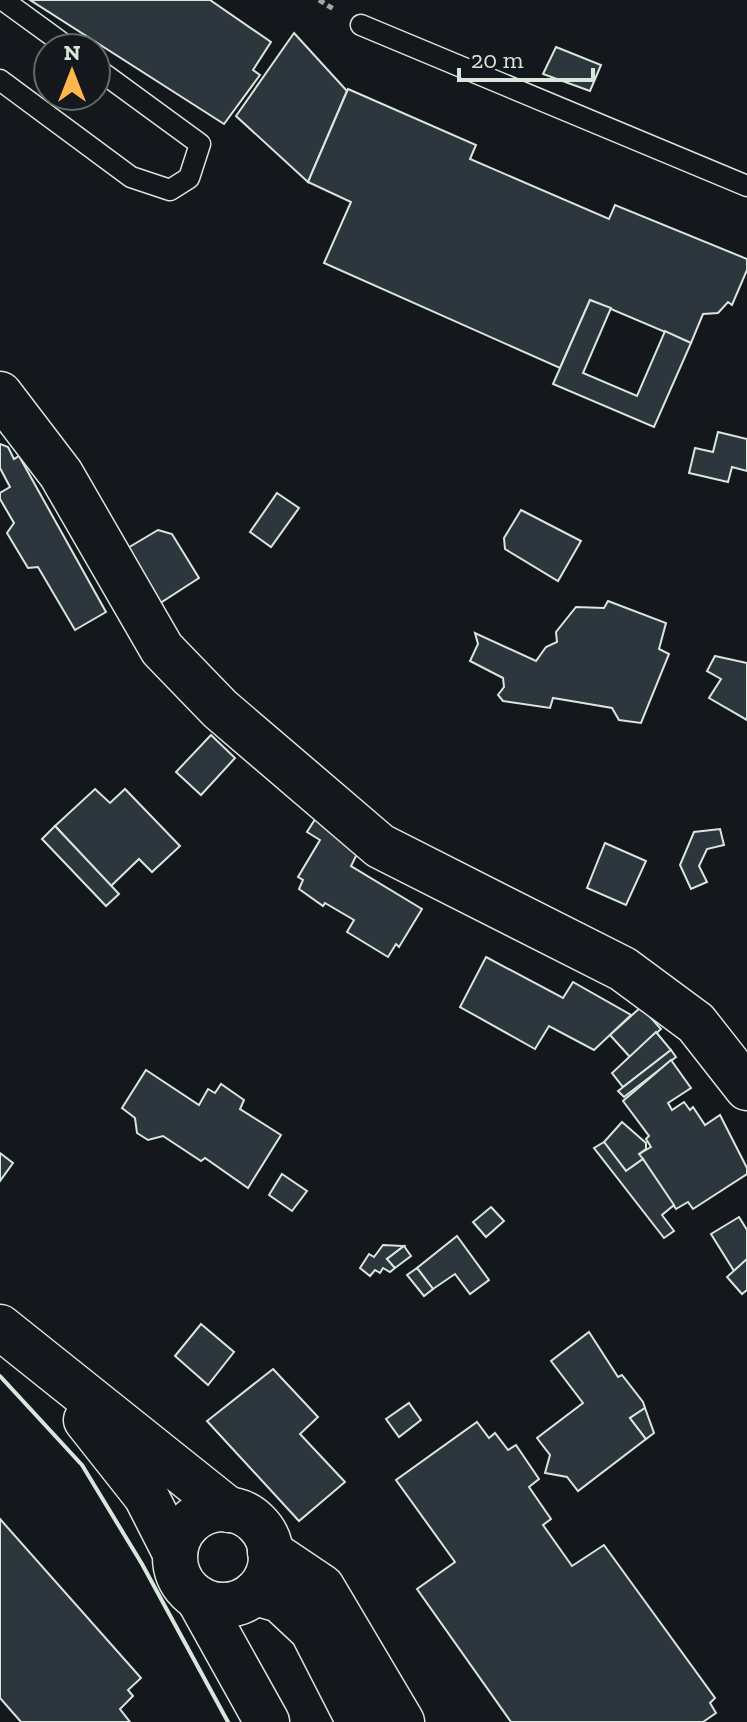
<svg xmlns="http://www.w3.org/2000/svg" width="747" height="1722" font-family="'Zilla Slab',serif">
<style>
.building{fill:#2c363c;stroke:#d8e6dc;stroke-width:2}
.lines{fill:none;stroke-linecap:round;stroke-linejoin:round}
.lane-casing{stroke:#d8e6dc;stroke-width:23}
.secondary-casing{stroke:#d8e6dc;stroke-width:47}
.primary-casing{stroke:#d8e6dc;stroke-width:47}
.path{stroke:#9da8a2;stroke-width:5;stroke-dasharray:6 4;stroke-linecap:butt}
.lane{stroke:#14181c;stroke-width:20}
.secondary{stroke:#14181c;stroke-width:44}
.primary{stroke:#14181c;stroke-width:44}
.wall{stroke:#d8e6dc;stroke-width:4}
</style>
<rect width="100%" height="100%" fill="#14181c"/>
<g class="building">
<polygon points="30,0 210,0 271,42 253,70 260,75 224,124"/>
<polygon points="294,33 347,91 308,182 236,116"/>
<polygon points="556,47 601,65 590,91 543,74"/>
<polygon points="348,89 476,145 470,159 609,219 615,205 747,259 747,270 732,305 728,302 718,313 703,314 691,343 590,300 560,368 324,263 351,202 308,182"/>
<polygon points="590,300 611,308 583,373 637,396 665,331 691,343 654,427 553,384"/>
<polygon points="718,432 747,439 747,471 732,467 728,482 689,473 695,448 713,452"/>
<polygon points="0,444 8,447 14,459 19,456 106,612 75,630 38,567 28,568 7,533 14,523 0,499 0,493 10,487 0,468"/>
<polygon points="277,493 299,508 271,547 250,532"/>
<polygon points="521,510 581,541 558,581 505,549 504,538"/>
<polygon points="158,530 172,534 199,578 154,607 121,552"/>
<polygon points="608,601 666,623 659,649 669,654 641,723 619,720 612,708 583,703 553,698 550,708 503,701 498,695 504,687 503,678 470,661 478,644 475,633 536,661 546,647 557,642 556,632 576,607 604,608"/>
<polygon points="715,656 747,663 747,720 709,698 721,679 707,671"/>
<polygon points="211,735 235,758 201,795 176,772"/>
<polygon points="95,789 110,803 125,789 180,846 152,872 139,859 111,886 55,826"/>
<polygon points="319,813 361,846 351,866 422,909 399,947 396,944 388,957 347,932 354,920 325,903 323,906 299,889 303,880 298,877 320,840 307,832"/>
<polygon points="55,826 119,894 106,906 42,839"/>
<polygon points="720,829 724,845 707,849 699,866 707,882 691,889 680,865 694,832"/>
<polygon points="605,843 646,861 626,905 587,888"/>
<polygon points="486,957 563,998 573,982 631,1015 594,1050 549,1026 535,1049 460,1007"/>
<polygon points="641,1007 661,1029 630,1057 610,1035"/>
<polygon points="656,1032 671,1050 623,1087 612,1073"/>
<polygon points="671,1050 676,1057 624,1097 618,1091"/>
<polygon points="671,1060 691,1088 668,1103 672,1110 684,1102 690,1110 693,1107 705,1125 720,1115 747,1168 747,1174 693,1209 688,1202 676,1209 639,1154 651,1147 646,1139 649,1136 623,1101"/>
<polygon points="146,1070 199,1105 208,1089 215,1093 221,1084 244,1100 240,1109 281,1135 248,1188 205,1158 201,1161 163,1136 148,1140 137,1133 135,1118 122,1108"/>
<polygon points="622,1122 646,1143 646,1149 639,1154 643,1159 626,1171 604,1142"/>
<polygon points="604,1142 626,1171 643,1159 674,1205 662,1215 674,1231 664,1238 594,1148"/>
<polygon points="0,1153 13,1163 0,1181"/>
<polygon points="282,1174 307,1191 292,1211 269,1195"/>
<polygon points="491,1207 504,1221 486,1237 473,1222"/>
<polygon points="739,1217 747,1230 747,1259 734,1271 711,1234"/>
<polygon points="457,1236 489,1280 470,1294 455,1274 433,1289 417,1268"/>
<polygon points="383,1245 404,1246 387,1259 395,1268 390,1272 383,1268 380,1273 375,1270 370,1276 360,1268 369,1254 374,1257"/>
<polygon points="404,1246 411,1256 395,1268 387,1259"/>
<polygon points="747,1259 747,1290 742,1294 727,1277"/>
<polygon points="417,1268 433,1289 424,1296 407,1275"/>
<polygon points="201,1324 234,1352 208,1385 175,1356"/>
<polygon points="589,1332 618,1377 622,1375 643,1402 645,1408 630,1418 646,1439 578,1491 567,1477 545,1473 550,1455 537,1438 583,1403 551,1361"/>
<polygon points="273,1369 318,1417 300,1434 345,1482 299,1521 207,1421"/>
<polygon points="409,1403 421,1420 399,1437 386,1419"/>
<polygon points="645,1408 654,1433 646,1439 630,1418"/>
<polygon points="477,1422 489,1438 495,1433 508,1450 516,1445 539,1479 529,1487 551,1519 543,1525 572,1566 604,1545 715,1698 710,1703 716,1713 703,1722 511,1722 417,1589 455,1562 396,1480"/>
<polygon points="0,1519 141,1678 128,1690 133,1696 120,1709 130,1722 21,1722 0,1698"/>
</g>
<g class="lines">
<g class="lane-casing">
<g id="lane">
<polyline points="3,0 69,48"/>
<polyline points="361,25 747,186"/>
<polyline points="0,80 131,177 170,190 189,178 200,144 96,68"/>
</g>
</g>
<g class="secondary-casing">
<g id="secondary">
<polyline points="0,394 61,474 162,649 220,709 380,846 623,969 696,1023 747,1088"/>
<polyline points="198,1598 267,1722"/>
</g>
</g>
<g class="primary-casing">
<g id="primary">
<polyline points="0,1327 229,1510"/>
<polyline points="86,1420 146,1496 175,1553"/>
<circle cx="223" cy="1557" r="48"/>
<polyline points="270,1552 322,1587 402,1722"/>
<polyline points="255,1593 280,1600 312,1630 359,1722"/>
</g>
</g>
<polyline class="path" points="319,0 335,10"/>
<use href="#lane" class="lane"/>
<use href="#secondary" class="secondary"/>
<use href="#primary" class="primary"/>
<polyline class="wall" points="0,1376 82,1465 142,1564 228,1722"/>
</g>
<g transform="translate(72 72)"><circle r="38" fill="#14181c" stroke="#626a69" stroke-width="2"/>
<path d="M0-6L14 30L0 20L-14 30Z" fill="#ffb74d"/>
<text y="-12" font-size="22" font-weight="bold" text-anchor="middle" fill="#d8e6dc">N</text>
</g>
<path d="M459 68v12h134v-12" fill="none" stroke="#d8e6dc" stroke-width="4"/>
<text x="471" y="68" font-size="24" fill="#d8e6dc" stroke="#14181c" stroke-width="6" paint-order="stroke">20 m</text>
</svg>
